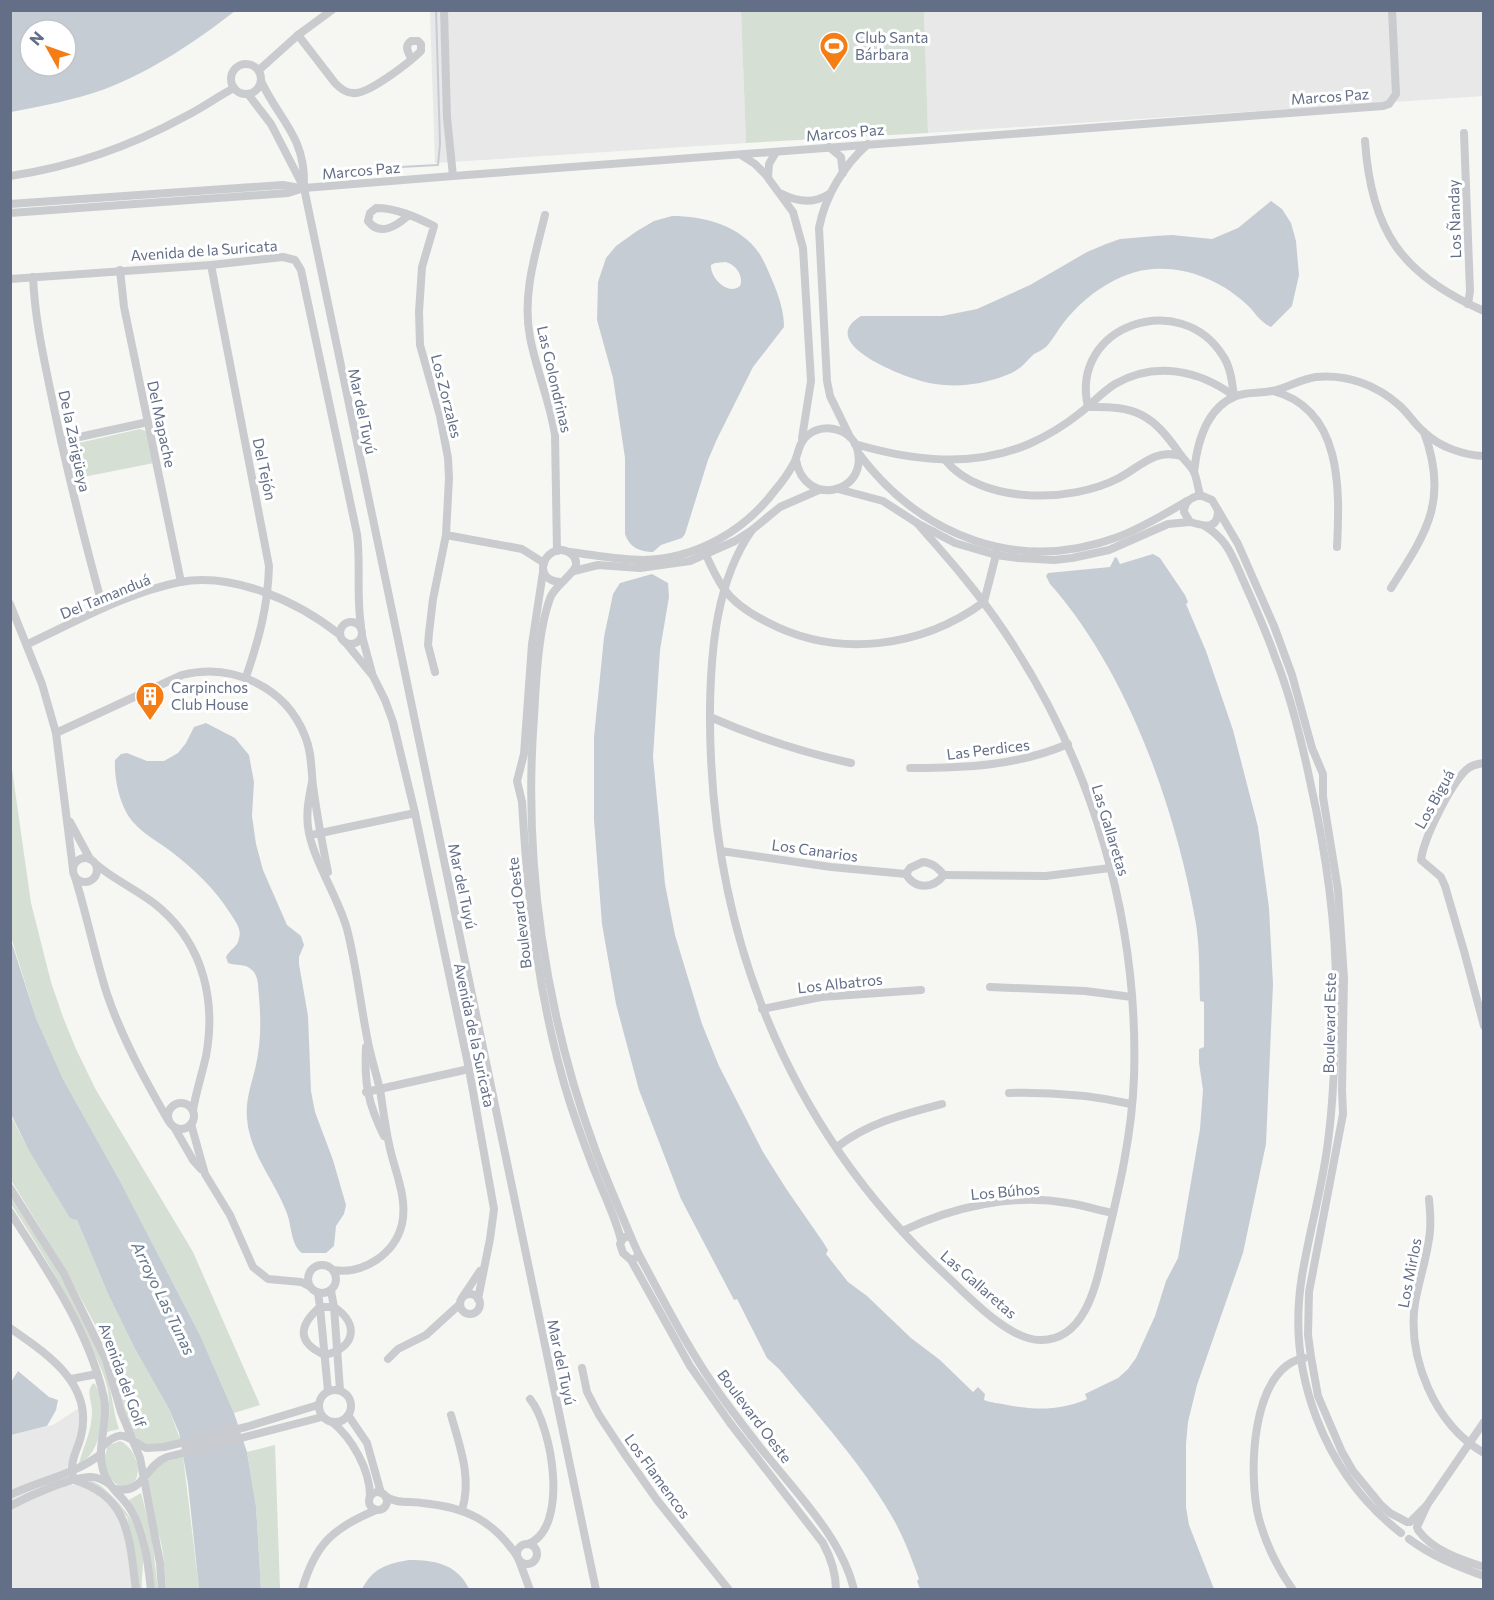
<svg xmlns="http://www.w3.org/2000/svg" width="1494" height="1600" font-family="Commissioner,sans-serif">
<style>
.built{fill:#e7e8e7}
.green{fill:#d6dfd4}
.water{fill:#c6ccd4;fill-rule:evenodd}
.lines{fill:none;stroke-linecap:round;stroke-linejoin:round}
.stream{stroke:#c6ccd4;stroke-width:2}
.minor{stroke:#c9cbcf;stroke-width:8}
.labels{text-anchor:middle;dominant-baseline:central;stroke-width:6;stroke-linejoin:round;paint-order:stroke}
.poi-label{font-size:15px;fill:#636f87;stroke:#fff;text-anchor:start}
.street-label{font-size:15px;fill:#636f87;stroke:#fff}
.water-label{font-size:16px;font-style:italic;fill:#63778b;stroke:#fff}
</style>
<rect width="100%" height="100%" fill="#f6f7f3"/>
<g class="built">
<polygon points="430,11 741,11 746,143 435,163"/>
<polygon points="924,11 1483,11 1483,96 928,133"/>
<polygon points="82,1406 79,1429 67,1468 72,1485 79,1485 95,1492 115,1511 124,1529 132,1589 11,1590 11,1435 53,1425"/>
</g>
<g class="green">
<polygon points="741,11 924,11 928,133 746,143"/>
<polygon points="140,429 148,432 154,463 73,479 66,453 70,445"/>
<polygon points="10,755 31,903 51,982 63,1017 76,1049 96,1090 193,1252 260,1405 234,1413 200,1335 120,1181 63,1079 36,1018 11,937"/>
<polygon points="10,1114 28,1149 77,1220 108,1294 135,1349 169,1409 180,1439 154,1447 140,1441 133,1434 126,1420 111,1362 99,1332 64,1267 11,1180"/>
<path d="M10,1196C45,1250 82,1305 104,1366C112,1387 112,1409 119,1429L107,1432C110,1419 110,1405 108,1391C105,1375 97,1359 90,1344C68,1294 40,1249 11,1204Z"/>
<path d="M94,1383C108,1401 103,1456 79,1463C84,1445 92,1431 92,1411C92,1401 85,1390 94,1383Z"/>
<path d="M120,1441C134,1447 145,1472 132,1485C123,1494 110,1480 107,1472C104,1462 104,1454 109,1445Z"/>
<polygon points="275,1445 280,1589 261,1589 256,1506 247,1452"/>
<path d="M183,1456L199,1589H166C165,1575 164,1561 162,1547C159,1530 142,1494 149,1478C155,1464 170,1460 183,1456Z"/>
<path d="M87,1480C99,1482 105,1489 114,1498C131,1515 143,1536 143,1561C143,1571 141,1579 142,1589H138L134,1555L127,1517L108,1495Z"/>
<path d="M141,1493L151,1531L158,1589H154C150,1554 150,1530 129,1500Z"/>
</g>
<g class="water">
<path d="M11,10H235V11C195,42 152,71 105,89C74,100 42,106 11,112ZM30,30H66V66H30Z"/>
<path d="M1271,201L1282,209L1291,223L1296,241L1299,275L1292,306L1271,327C1259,322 1254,310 1244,302C1219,280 1187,267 1153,269C1119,271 1085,296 1065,321C1058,329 1053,340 1046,347C1042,350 1038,352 1034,354C1029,358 1026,363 1021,367C1012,374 999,378 988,381C969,386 949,387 929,383C908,379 813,344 861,316H942L977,309L1030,285L1087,252L1106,244L1120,239L1155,236L1172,235L1212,239L1238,228Z"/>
<path d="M672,216C703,216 740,225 759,253C765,262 769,273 773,282C779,297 784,311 784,327L753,367L717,439L708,460L685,534L682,538L661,545L653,552C640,552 629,547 625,534V458L613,378L597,320L598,282L606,258L616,246L637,231L654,221ZM726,262C736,265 744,276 740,286C728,296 710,278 711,265L715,263Z"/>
<path d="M1153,554L1160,558L1185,595L1188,602L1186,604L1206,651L1233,730L1258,827L1269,908L1273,984L1266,1144L1243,1253L1197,1385L1188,1422L1186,1444V1507L1189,1525L1214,1589H920L917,1581L919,1579C911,1557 903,1535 891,1515C861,1463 818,1416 779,1369L767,1358L737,1299L734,1300L681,1199L639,1090L616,1004L602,924L594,820V737L604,637L613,594L620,583L652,574L668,583L669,597L660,650L653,757L665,884L675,935L702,1024L719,1066L763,1152L787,1190L823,1242L828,1250L826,1254L848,1282L867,1296L911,1338L940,1360L973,1392L978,1387L985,1394L984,1400C991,1403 999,1403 1007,1405C1035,1410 1060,1411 1087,1399L1085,1394L1118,1378L1128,1369L1136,1358L1155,1316L1166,1281L1178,1258L1200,1129L1203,1090L1199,1063V1049L1204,1047V1002L1200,1001C1199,976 1200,949 1196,924C1176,809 1128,672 1050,584L1046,576L1048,573L1110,567L1115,557L1117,558L1120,564Z"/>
<path d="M206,723L235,738L249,755L254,782L252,816L256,844L263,870L287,925L301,936L304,945L299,957V964L308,1016L311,1091L315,1112L333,1160L346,1205L344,1214L336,1226L334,1246L326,1253H302C290,1244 292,1224 286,1211C274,1180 250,1154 247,1119C245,1100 252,1083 256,1065C261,1042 261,1020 259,997C258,988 259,978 253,971C246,963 237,966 228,963L226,957C230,949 238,947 239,938C242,929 235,921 230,913C215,889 195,870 173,853C159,842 144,835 133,822C120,807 114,779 115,760L121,754L127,753L147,761H164L178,753L186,743L194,727Z"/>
<polygon points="10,937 36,1018 63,1079 120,1181 200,1335 234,1413 247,1452 256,1506 261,1589 199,1589 188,1484 179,1433 169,1409 135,1349 108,1294 77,1220 70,1218 28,1149 11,1114"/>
<polygon points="18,1371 49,1397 58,1400 56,1410 47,1426 11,1435 11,1382"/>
<path d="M409,1560C435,1560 457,1564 469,1589H362C373,1568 386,1564 409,1560Z"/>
</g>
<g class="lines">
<polyline class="stream" points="362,169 438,165 440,144 436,10"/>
<g class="minor">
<polyline points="444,10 447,118 453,176"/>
<path d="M298,35L335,83C341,89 347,94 356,93C371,92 410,62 421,51V44L418,41H411C404,46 408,52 411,58"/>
<circle cx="246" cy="79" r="15"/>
<polyline points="259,70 298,35 332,10"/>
<path d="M261,81C279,120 305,136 304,184"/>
<polyline points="248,94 271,124 304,188 596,1590"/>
<polyline points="1464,133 1470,291 1468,304"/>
<path d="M1365,141C1371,230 1401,275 1484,311"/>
<polyline points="829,147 841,157 843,173"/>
<polyline points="776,152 769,164 768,178 793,212 803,248 811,381 802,438"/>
<polyline points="741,155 755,164 768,177"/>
<path d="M10,176C72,167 131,146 186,116C202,108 217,97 234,88"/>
<path d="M782,194C798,202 814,204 829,194"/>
<polyline points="10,204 283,185 300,188"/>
<polyline points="10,213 288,193 304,188 453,176 1383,106 1389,104 1396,94 1392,10"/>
<path d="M545,215C535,255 522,296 530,337C536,370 550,401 555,435L557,551"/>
<path d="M408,216C396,226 380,237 368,221L370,213L376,208C396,208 416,217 434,226L422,267L419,312L420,345L440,416L448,458L449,478L446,535L433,599L429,633L428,645L435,672"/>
<path d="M211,265L269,566C268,606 259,639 246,677"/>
<polyline points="120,270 124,307 181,582"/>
<path d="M33,277C35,322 45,364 54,408C68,476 85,542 103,608"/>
<path d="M10,279L211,265L283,257L295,260L301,270L357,534C361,564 356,595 361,626"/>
<path d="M1273,391C1342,409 1340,488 1337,547"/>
<path d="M850,437L830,396L827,381L819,228C825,196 844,165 868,144"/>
<polyline points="61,441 148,422"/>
<path d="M855,444C913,461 972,468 1029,444C1047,436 1065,425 1080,413C1092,404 1102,392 1115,384C1155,361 1199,370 1234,396"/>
<path d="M859,454C922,537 1018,574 1118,537C1142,528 1165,514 1187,501"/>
<path d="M945,460C982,505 1071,503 1119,478C1140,467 1155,448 1181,456"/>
<path d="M1194,472C1197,443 1206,408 1236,396C1248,391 1260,394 1272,391C1288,388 1300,379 1316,377C1347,374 1377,385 1400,406C1409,414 1415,425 1425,433C1440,447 1463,455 1484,456"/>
<polyline points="838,489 883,501 917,523 955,543 996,555 1018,558 1054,560 1072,558 1109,550 1168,524 1190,522"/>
<path d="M1200,495C1198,488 1197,479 1194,472C1191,466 1184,460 1180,454C1152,414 1137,406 1088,407C1069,325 1181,288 1223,356C1231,368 1232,383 1234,396"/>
<path d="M1218,510C1218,531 1204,526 1190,522L1184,512C1184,501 1191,498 1200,495L1212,500L1215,505L1238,544L1274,626L1292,675L1312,748L1323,774V797L1338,890L1344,978L1342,1090L1343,1114L1309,1292L1308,1335L1311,1357L1318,1396L1342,1452L1353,1471L1381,1505L1390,1513L1407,1522"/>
<path d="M1205,526C1213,531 1219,536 1225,544C1233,555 1238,569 1244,582C1255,607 1266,631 1275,657C1291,697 1301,738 1310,781C1326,852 1337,925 1336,999C1335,1049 1334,1100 1327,1149C1321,1192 1309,1233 1302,1276C1286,1373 1324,1473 1401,1533"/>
<path d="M752,530C717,580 711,647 710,707C708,929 785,1128 950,1279C971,1299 1010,1340 1040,1340C1085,1341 1096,1285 1104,1251C1118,1193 1132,1137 1134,1077C1139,920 1092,761 1004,631C978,592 947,557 917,523"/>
<polyline points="446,535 522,549 544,563"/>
<path d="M703,548C709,562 715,576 724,589C734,603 751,614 767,622C837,659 921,648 984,602L998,547"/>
<path d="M570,552C594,555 619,560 643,560C696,559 745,531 776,489C783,481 789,472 794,463C799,453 798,443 808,435C825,421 854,430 858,452C866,495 804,507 796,460"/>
<polyline points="574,571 598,565 640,568 690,561 735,541 752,530 780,507 819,490"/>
<path d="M543,572L532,644L524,754L517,781L522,802C528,904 539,1005 570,1103C579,1130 589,1158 600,1184C608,1203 616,1220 621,1240"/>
<path d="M560,582C532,580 543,549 562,550C570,551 577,557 576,565C575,573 557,584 551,596C538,628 536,682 534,717C523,862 545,1013 595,1149C606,1179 619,1208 631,1237"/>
<path d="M1391,588C1427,532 1449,500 1424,432"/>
<polyline points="10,604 42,684 56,733 73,869"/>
<circle cx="351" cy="633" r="11"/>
<polyline points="362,636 372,673"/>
<polyline points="346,643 373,676 385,700 393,722 415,813 469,1069 494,1209 490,1239 478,1299"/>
<path d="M28,644C77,621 126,593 180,582C234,572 299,602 340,635"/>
<path d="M710,717C758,738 800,752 851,763"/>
<path d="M56,733L182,675C232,662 286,687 305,736C312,752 311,770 313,786C317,815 322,843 328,872"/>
<path d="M1484,763C1477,764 1471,765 1466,770C1450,786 1424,837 1421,860L1441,877L1445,886L1464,951L1484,1026"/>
<path d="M910,768C964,768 1017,766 1068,744"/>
<path d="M312,782C309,797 306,812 308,827C312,859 338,896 347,929C356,964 360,1001 367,1037C370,1055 376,1072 380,1090C383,1108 385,1126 389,1144C394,1170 408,1197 402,1224C395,1254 363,1275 333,1270"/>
<polyline points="70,822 90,859"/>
<polyline points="316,834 415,813"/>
<polyline points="721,851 831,867 906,874"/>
<circle cx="85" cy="870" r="12"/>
<path d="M923,862C933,863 938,868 944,875C933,889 915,890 906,874L910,868Z"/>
<path d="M97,865C117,882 142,892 161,909C204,947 216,1002 206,1056C202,1074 196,1092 193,1110"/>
<polyline points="944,875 1046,876 1110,868"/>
<path d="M75,877C87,916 95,956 107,994C122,1038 145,1080 168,1120"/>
<polyline points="990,987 1085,991 1132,997"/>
<polyline points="762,1009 821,997 921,990"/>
<path d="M366,1047C364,1083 368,1104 384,1136"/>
<polyline points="366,1092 469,1069"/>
<path d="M1009,1093C1051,1092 1090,1095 1131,1104"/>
<circle cx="181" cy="1116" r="13"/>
<polyline points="191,1124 205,1174 230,1215 253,1267 268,1279 301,1282 309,1286"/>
<polyline points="174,1127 193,1160 201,1169"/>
<path d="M837,1147C868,1123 904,1114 942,1104"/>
<polyline points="10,1188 64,1274 106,1360 121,1412 140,1458 160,1563 162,1590"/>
<path d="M1429,1199C1430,1210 1431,1220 1430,1231C1428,1255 1419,1279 1415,1303C1407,1358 1435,1425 1484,1453"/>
<path d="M10,1212C47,1270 89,1330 104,1398C109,1422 96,1447 103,1470C107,1487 123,1496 131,1510C145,1534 148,1563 151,1590"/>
<path d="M902,1231C953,1207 1012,1193 1068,1203C1083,1205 1098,1210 1113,1213"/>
<path d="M639,1255C665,1303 690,1353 722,1397C739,1420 755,1442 773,1463C803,1500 843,1542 854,1590"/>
<path d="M631,1260L634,1259L639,1255L631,1237H624L620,1244L623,1253L631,1260L690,1366L730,1423L823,1543C831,1558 836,1572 836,1590"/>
<circle cx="322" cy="1279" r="14"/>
<path d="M318,1293L320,1307C298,1326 297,1343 325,1355C355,1348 360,1324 334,1307L331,1291"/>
<circle cx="470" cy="1304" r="10"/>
<polyline points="464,1295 480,1271"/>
<path d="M10,1328C47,1354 94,1384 81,1436C77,1452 68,1463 74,1480C131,1497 129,1540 136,1590"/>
<polyline points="388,1359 398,1349 426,1335 460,1304"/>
<polyline points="582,1368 587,1392 599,1415 626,1456 657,1500 729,1590"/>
<polyline points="71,1379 97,1374"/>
<circle cx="335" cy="1406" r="16"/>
<polyline points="328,1391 320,1307 334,1307 340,1390"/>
<polyline points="348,1415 367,1443 381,1493"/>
<path d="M451,1415C460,1447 472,1478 462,1510"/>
<path d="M332,1422C352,1438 370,1470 370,1496"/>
<path d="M102,1447C122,1427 126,1438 146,1448L164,1447L246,1427L318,1405"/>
<path d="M115,1489C144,1495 144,1466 167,1457L322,1417"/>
<circle cx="378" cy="1501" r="9"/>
<path d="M10,1495C41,1480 74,1475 101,1454"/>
<path d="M385,1496C396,1504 409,1501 422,1503C465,1507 493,1520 517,1556"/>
<polyline points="1427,1505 1484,1422"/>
<path d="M10,1506C29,1496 70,1477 91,1477C97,1477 103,1480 108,1483"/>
<polyline points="1410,1522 1427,1505 1417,1527"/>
<path d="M1418,1530C1432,1550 1461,1560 1484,1567"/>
<path d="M1409,1539C1432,1556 1456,1566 1484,1576"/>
<path d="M528,1544C570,1528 552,1426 530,1399"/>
<circle cx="527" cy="1554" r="10"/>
<polyline points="519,1560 530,1590"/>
<path d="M302,1590C315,1544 333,1528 376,1510"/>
<path d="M1293,1590C1278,1569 1266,1544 1259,1519C1248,1478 1250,1368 1304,1358"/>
</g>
</g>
<defs>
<g id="stadium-pin" transform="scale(1.5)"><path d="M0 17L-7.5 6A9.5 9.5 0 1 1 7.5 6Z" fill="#f47d16" stroke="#fff"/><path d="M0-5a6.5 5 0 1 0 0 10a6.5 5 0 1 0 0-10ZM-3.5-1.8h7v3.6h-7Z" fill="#fff"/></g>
<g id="building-pin" transform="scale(1.5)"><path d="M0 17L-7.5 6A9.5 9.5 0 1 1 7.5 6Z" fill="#f47d16" stroke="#fff"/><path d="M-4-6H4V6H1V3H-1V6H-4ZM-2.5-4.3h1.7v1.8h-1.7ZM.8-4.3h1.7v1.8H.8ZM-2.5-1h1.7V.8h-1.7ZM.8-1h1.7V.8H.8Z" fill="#fff"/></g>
</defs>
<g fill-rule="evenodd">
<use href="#stadium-pin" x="834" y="46"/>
<use href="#building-pin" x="150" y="696"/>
</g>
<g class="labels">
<g class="poi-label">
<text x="855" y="37">Club Santa<tspan x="855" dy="17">Bárbara</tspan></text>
<text x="171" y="687">Carpinchos<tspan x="171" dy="17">Club House</tspan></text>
</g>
<g class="street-label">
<text transform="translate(1330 96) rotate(-4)">Marcos Paz</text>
<text transform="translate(845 132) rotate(-5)">Marcos Paz</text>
<text transform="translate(361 170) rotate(-5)">Marcos Paz</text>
<text transform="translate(1454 219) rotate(-92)">Los Ñanday</text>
<text transform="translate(204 250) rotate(-4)">Avenida de la Suricata</text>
<text transform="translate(555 379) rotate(77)">Las Golondrinas</text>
<text transform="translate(447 396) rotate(76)">Los Zorzales</text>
<text transform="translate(363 411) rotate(78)">Mar del Tuyú</text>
<text transform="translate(162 424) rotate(78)">Del Mapache</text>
<text transform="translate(75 441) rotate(78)">De la Zarigüeya</text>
<text transform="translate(265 469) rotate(78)">Del Tejón</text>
<text transform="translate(105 596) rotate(-22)">Del Tamanduá</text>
<text transform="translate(988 749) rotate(-7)">Las Perdices</text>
<text transform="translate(1434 799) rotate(-61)">Los Biguá</text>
<text transform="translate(1111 830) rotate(73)">Las Gallaretas</text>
<text transform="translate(815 850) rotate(8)">Los Canarios</text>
<text transform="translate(463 886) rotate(78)">Mar del Tuyú</text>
<text transform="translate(519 913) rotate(-97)">Boulevard Oeste</text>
<text transform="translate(840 983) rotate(-6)">Los Albatros</text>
<text transform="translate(1329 1023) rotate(-89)">Boulevard Este</text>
<text transform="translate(475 1035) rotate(78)">Avenida de la Suricata</text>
<text transform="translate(1005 1191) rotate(-5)">Los Búhos</text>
<text transform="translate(1409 1273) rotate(-79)">Los Mirlos</text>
<text transform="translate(979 1284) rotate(41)">Las Gallaretas</text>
<text transform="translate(562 1362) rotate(78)">Mar del Tuyú</text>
<text transform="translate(123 1375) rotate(70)">Avenida del Golf</text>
<text transform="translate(755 1416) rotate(53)">Boulevard Oeste</text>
<text transform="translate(658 1476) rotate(54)">Los Flamencos</text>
</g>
<g class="water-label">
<text transform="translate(164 1298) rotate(64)">Arroyo Las Tunas</text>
</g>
</g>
<rect width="1494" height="1600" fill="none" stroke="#636f87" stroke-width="24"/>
<g transform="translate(48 48) rotate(310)"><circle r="28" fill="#ffffff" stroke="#c1c5cf" stroke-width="1.5"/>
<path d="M0-4.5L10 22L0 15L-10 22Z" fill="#f47d16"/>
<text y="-9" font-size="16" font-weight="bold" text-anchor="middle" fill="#636f87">N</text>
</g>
</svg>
